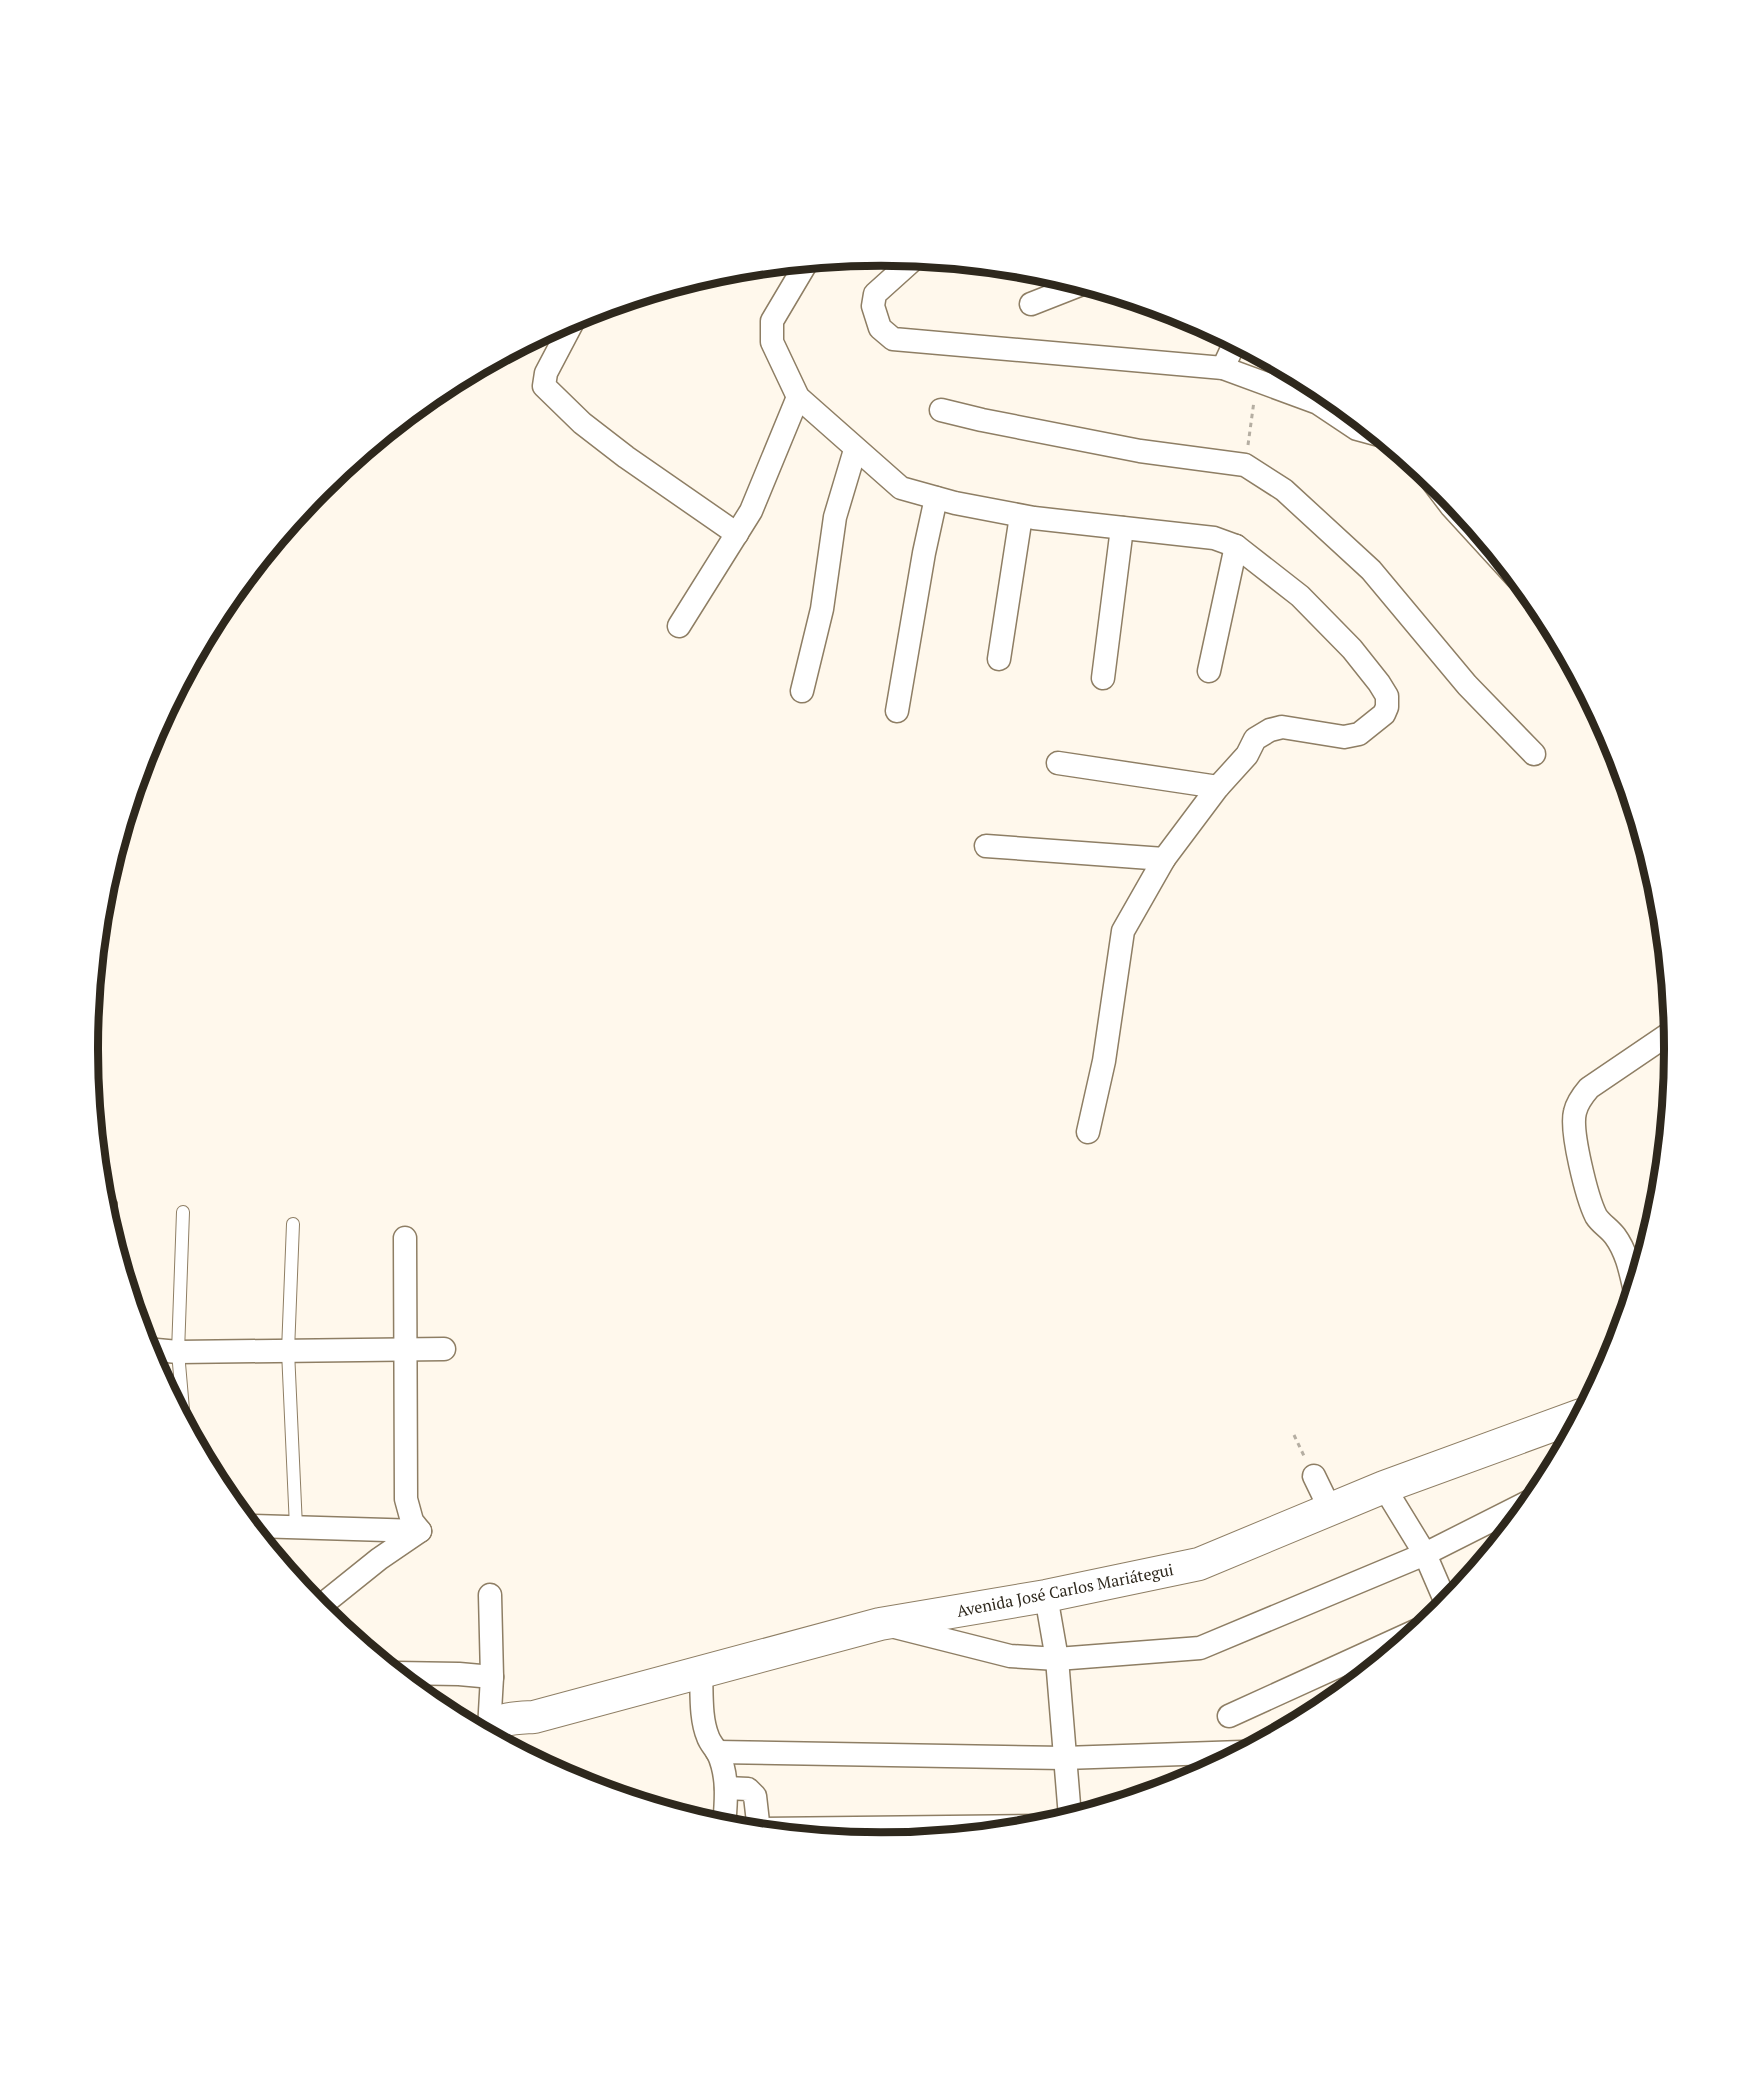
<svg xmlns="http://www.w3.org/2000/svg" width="1762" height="2098" font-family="'PT Serif',serif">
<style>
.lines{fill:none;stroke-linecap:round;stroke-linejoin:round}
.lane-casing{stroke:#8e7e64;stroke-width:14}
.street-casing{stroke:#8e7e64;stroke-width:25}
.secondary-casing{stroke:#8e7e64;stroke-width:34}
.path{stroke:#b5aea2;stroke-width:3;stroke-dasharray:4.5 4.5;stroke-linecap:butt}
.lane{stroke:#fff;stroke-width:12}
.street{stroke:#fff;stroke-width:22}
.secondary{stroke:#fff;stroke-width:32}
.labels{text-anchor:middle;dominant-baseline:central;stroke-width:6;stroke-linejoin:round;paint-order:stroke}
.street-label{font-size:16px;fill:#2e281d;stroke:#fff}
.rim{fill:none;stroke:#2e281d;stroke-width:8}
</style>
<rect width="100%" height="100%" fill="#fff8ec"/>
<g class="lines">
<g class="lane-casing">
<g id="lane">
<polyline points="183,1212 178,1352 184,1421"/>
<polyline points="293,1224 288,1351 296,1527"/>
<polyline points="110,1229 111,1204"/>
</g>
</g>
<g class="street-casing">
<g id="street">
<polyline points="915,258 875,294 873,306 880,328 893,339 1223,368 1318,403 1357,429 1379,435"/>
<polyline points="807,262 772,321 772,342 798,397 901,488 955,503 1034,518 1214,538 1236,546 1300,596 1352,649 1379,683 1387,696 1387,707 1384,714 1359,734 1344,737 1282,727 1270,730 1255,739 1247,755 1218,787 1164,859 1123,931 1104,1061 1088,1132"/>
<polyline points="1031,304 1082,284"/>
<polyline points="576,316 546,373 544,386 582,423 626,457 737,534"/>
<polyline points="1223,368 1235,342"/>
<polyline points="941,410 982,420 1140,451 1245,465 1284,490 1371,570 1467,685 1534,754"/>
<polyline points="1429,477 1451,506 1516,577"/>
<polyline points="679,626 751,511 798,397"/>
<polyline points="999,659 1021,516"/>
<polyline points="1209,671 1236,546"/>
<polyline points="1103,678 1122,528"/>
<polyline points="802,691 822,609 835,517 855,450"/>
<polyline points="897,711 924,553 936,498"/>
<polyline points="1058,763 1218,787"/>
<polyline points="986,846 1164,859"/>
<path d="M1634,1287C1630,1269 1626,1251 1615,1236C1609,1228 1601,1224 1596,1216C1587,1198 1570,1131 1575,1112C1577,1103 1583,1095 1589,1088L1673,1031"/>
<polyline points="146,1349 178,1352 444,1349"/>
<polyline points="1314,1476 1330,1509"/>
<polyline points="1384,1487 1425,1554 1447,1605"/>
<polyline points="250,1526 420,1531"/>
<polyline points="1046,1596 1057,1659 1070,1817"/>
<polyline points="318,1608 379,1559 420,1531 412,1521 406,1499 405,1238"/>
<polyline points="891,1626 1010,1656 1057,1659 1200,1648 1425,1554 1534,1499"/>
<path d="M701,1672C702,1692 700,1718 708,1737C710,1743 715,1748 718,1753C729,1777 726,1802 724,1827"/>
<polyline points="396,1673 459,1674 492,1677"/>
<polyline points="1229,1716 1420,1629"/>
<polyline points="489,1729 492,1677 490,1595"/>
<polyline points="717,1752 1064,1758 1242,1752"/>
<polyline points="726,1788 748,1789 755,1796 759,1831"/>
<polyline points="758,1829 1042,1826"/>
</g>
</g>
<g class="secondary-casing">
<path id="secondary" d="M487,1734C493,1717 518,1718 534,1717L880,1624L1046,1596L1199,1564L1384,1487L1581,1415"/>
</g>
<g class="path">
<polyline points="1248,445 1254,401"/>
<polyline points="1294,1435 1305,1458"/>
</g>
<use href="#lane" class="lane"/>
<use href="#street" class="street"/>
<use href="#secondary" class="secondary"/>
</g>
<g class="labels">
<g class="street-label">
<text transform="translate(1065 1590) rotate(-11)">Avenida José Carlos Mariátegui</text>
</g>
</g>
<path d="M0 0H1762V2098H0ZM98 1049a783 783 0 1 1 1566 0a783 783 0 1 1-1566 0Z" fill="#fff" fill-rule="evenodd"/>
<path class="rim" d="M98 1049a783 783 0 1 1 1566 0a783 783 0 1 1-1566 0Z"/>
</svg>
